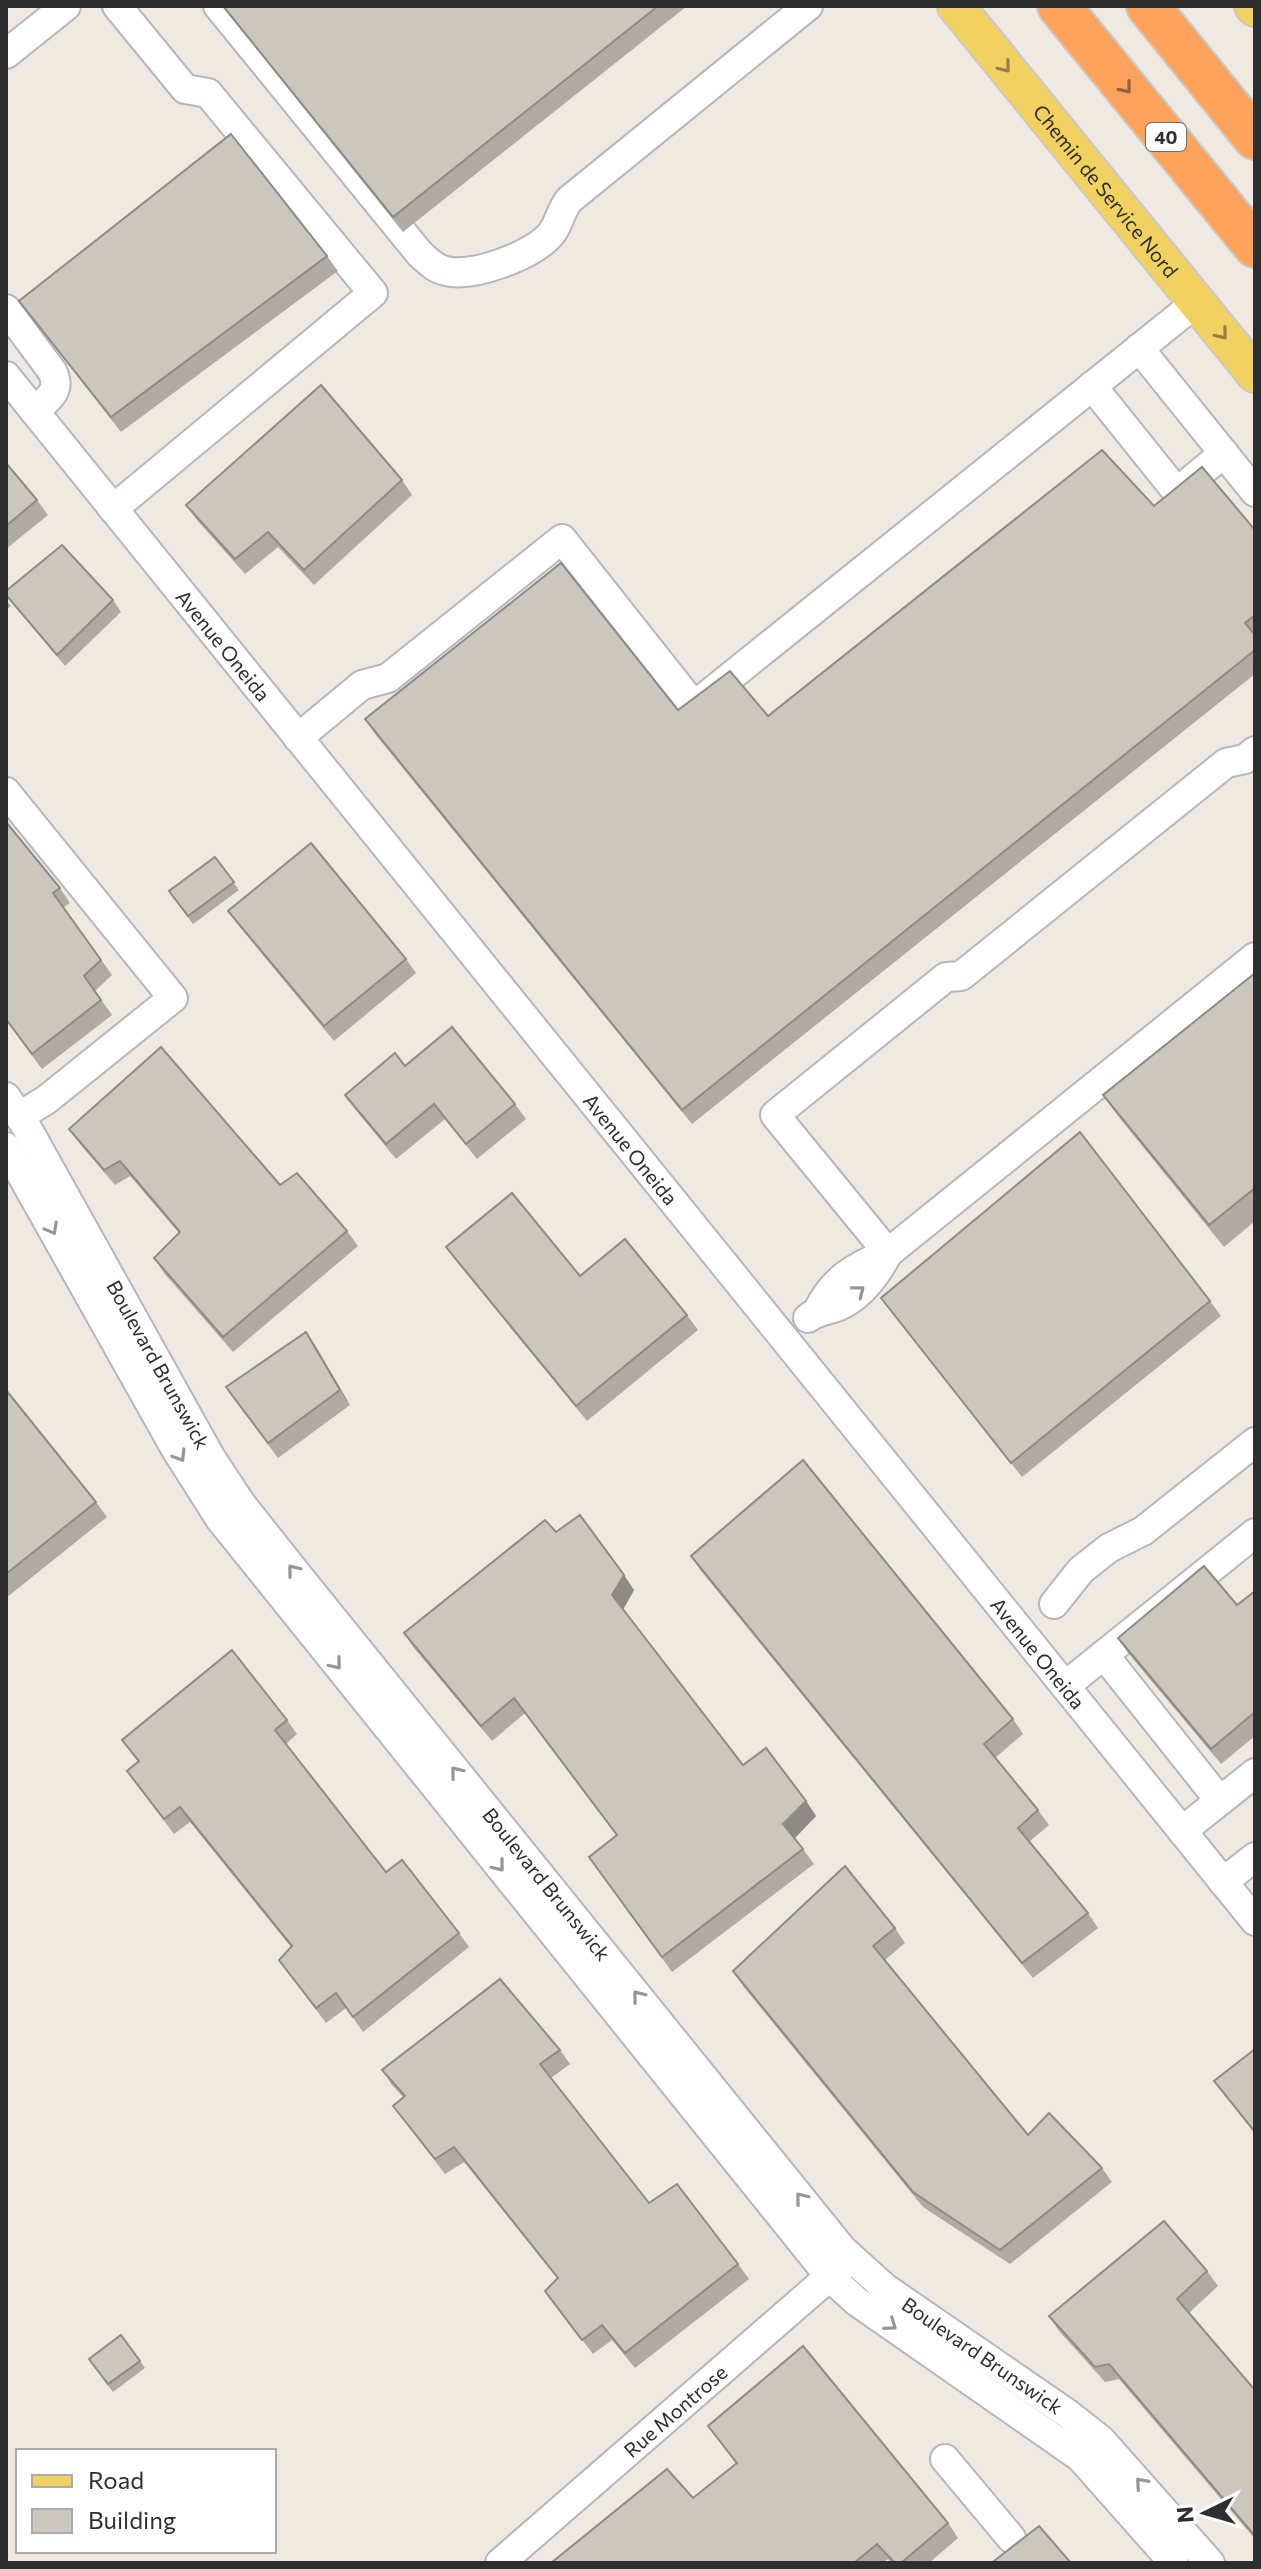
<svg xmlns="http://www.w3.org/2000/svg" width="1261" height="2569" font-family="Commissioner,sans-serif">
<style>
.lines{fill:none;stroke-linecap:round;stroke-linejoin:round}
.minor-casing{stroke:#b4b7c1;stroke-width:32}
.major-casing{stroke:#c9c9c9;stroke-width:40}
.highway-casing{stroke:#c9c9c9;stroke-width:46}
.minor{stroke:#fff;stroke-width:28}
.major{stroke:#f2d163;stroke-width:36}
.highway{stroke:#ffa35c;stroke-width:42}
.wall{fill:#afaba4}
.shaded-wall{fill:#8e8b86}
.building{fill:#cbc7bf;stroke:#8e8b86;stroke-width:2}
.oneway{stroke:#908048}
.oneway2{stroke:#8c6343}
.oneway3{stroke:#969696}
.labels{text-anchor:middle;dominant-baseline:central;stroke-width:6;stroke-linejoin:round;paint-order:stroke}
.shield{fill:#fff;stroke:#6d6d6d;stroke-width:2}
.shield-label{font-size:18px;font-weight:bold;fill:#2e2e2e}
.street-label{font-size:20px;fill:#2e2e2e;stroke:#fff}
</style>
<rect width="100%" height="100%" fill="#efe9e1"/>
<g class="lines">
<g class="minor-casing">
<g id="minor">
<path d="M218,6L420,254C428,261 435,269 446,271C473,278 534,255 551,234C559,224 561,210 569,200L808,6"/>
<polyline points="6,54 66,6"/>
<path d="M6,309L52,371C62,390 49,399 34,411"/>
<polyline points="1139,348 1255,492"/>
<path id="s1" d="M6,376L1255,1921"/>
<polyline points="1092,386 1177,492 1224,453"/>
<polyline points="113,509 373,293 208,93 185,89 117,6"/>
<polyline points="298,738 362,685 388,678 562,539 694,706 1197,302"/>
<polyline points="6,792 173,998 46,1100 20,1116"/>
<path id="s2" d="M6,1097L26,1126L211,1458L242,1505L300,1578L842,2249L885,2288L1068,2414L1101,2440L1210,2563"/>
<polyline points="6,1147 175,1448 220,1519 830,2277 856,2301 1080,2457 1174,2563"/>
<polyline points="888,1253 775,1115 946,977 961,976 1226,763 1245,759 1255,751"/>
<path d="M817,1312C833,1279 854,1267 888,1253L1255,957"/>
<path d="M808,1318C818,1310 827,1311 839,1306C861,1296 877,1274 888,1253"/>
<polyline points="1054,1604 1081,1570 1109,1548 1143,1531 1255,1442"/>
<polyline points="1104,1655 1220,1801"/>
<polyline points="1065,1686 1255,1533"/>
<polyline points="1182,1831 1255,1773"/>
<polyline points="1223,1882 1255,1857"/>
<polyline points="945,2459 1011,2538"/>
<path id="s3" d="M500,2563L844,2264"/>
</g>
</g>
<g class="major-casing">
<g id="major">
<path id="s4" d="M956,6L1255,374"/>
<polyline points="1253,6 1255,8"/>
</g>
</g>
<g class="highway-casing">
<g id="highway">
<polyline points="1059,6 1255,246"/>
<polyline points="1148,6 1255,138"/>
</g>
</g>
<use href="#minor" class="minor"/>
<use href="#major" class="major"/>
<use href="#highway" class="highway"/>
</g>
<g class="wall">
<polygon points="222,6 687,6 403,232"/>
<polygon points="327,256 338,271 121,432 19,301"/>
<polygon points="6,463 37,500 48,515 6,549"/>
<polygon points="402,480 412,495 314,585 278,547 245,574 197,520 186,505"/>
<polygon points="1154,506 1255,530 1255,674 692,1124 375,734 365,719 678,710 768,716"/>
<polygon points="6,595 113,600 121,612 65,666"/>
<polygon points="6,600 11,606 6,610"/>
<polygon points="6,822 60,888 70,903 64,907 112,975 95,991 112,1015 42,1069 6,1020"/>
<polygon points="215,857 239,890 193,924 169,891"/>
<polygon points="228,911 406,959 416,973 334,1041 239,926"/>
<polygon points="1255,973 1255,1221 1224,1247 1118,1116 1103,1095"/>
<polygon points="405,1066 515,1104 526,1119 477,1159 445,1119 396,1159 355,1109 345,1095"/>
<polygon points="69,1129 280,1185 347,1231 358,1246 233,1352 164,1273 154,1258 179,1233 130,1176 115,1185 80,1144"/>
<polygon points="446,1247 580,1276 687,1315 698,1330 587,1421 457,1262"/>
<polygon points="881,1298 1210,1301 1221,1316 1022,1477"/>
<polygon points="316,1347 350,1405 278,1458 226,1387"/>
<polygon points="6,1390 96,1502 107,1517 6,1598"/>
<polygon points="556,1532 634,1590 623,1609 743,1765 806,1801 816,1816 795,1838 814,1864 672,1972 589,1857 617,1836 525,1713 492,1741 414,1648 404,1633"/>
<polygon points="691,1556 1013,1719 1023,1734 995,1758 1038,1810 1049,1825 1029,1842 1088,1913 1098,1928 1033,1978 701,1571"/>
<polygon points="1255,1591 1255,1736 1221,1764 1128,1653 1118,1638 1237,1605"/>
<polygon points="287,1720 297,1734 286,1744 386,1872 459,1933 469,1947 363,2032 346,2008 326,2023 279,1960 291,1947 190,1822 174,1834 127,1771 138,1762 122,1740"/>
<polygon points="895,1928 905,1943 885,1960 1028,2135 1102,2168 1112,2182 1010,2264 923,2207 743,1986 733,1971"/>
<polygon points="1255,2049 1255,2134 1214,2081"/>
<polygon points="560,2050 570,2064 551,2078 649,2203 738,2264 749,2279 635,2368 612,2340 593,2354 545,2291 558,2279 464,2162 445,2174 393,2106 403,2097 392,2085 382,2070"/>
<polygon points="1207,2271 1218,2286 1189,2313 1255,2390 1255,2539 1119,2379 1105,2382 1059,2331 1049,2316"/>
<polygon points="121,2335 145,2368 113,2392 89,2359"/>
<polygon points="708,2426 948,2523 958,2538 929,2563 891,2563 888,2559 883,2563 551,2563 693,2498 736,2464"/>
</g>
<g class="shaded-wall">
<polygon points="306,1332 316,1347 350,1405 340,1390"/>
<polygon points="624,1575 634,1590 623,1610 612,1595"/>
<polygon points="806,1801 816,1816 794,1839 783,1824"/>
</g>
<g class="building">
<polygon points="223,6 658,6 393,217"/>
<polygon points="231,134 327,256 111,417 19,301"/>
<polygon points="321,385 402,480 304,570 268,532 235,559 186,505"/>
<polygon points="1102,450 1154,506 1202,467 1255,530 1255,615 1245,623 1255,635 1255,650 682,1110 365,719 561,563 678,710 730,671 768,716"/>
<polygon points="6,463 37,500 6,526"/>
<polygon points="62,545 113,600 57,655 6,595 6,591"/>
<polygon points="6,822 60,888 53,893 101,960 84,976 101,1000 32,1054 6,1019"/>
<polygon points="311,843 406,959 324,1026 228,911"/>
<polygon points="215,857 234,882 188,916 169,891"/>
<polygon points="1255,973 1255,1188 1209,1225 1103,1095"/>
<polygon points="452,1027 515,1104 466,1144 434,1104 386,1144 345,1095 395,1053 405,1066"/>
<polygon points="161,1047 280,1185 297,1173 347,1231 223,1337 154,1258 180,1232 120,1161 104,1170 69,1129"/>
<polygon points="1080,1132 1210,1301 1011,1463 881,1298"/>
<polygon points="512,1193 580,1276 625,1239 687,1315 576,1406 446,1247"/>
<polygon points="306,1332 340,1390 268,1443 226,1387"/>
<polygon points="6,1390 96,1502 6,1574"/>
<polygon points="803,1460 1013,1719 984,1744 1038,1810 1018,1828 1088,1913 1022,1963 691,1556"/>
<polygon points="580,1515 624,1575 612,1595 743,1765 766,1748 806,1801 783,1824 803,1849 662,1957 589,1857 617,1835 514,1698 481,1726 404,1633 545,1520 556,1532"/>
<polygon points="1204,1566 1237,1605 1255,1591 1255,1712 1211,1749 1118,1638"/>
<polygon points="232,1650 287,1720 275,1730 386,1872 402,1860 459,1933 353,2017 336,1993 316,2008 279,1960 292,1946 180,1807 164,1819 127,1771 139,1761 122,1740"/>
<polygon points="845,1866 895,1928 873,1946 1028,2135 1049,2113 1102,2168 1000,2250 913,2192 733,1971"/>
<polygon points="500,1979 560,2050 540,2064 649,2203 677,2184 738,2264 625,2353 602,2325 582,2340 545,2291 558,2278 454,2147 435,2159 393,2106 405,2096 382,2070"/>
<polygon points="1255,2049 1255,2132 1214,2081"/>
<polygon points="1164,2221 1207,2271 1177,2299 1255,2390 1255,2536 1109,2364 1095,2367 1049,2316"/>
<polygon points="121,2335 140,2361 108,2384 89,2359"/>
<polygon points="803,2346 948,2523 901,2563 895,2563 877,2544 854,2563 551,2563 667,2469 693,2498 737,2463 708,2426"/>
<polygon points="1039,2526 1071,2563 996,2563 994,2561"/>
</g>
<defs><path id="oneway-chevron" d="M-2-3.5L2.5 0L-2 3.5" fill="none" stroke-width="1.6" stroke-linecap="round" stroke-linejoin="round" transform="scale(2)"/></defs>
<g class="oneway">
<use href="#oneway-chevron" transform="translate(1005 67) rotate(51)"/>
<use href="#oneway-chevron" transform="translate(1222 334) rotate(51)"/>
</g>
<use class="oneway2" href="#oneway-chevron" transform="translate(1126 88) rotate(51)"/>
<g class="oneway3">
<use href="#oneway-chevron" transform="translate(52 1229) rotate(61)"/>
<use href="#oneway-chevron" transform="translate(859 1291) rotate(-38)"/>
<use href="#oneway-chevron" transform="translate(180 1456) rotate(59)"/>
<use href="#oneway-chevron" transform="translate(293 1570) rotate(-129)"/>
<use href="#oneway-chevron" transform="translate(336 1664) rotate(51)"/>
<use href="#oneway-chevron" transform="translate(456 1772) rotate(-129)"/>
<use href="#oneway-chevron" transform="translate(499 1866) rotate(51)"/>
<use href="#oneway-chevron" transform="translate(638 1996) rotate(-129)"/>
<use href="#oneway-chevron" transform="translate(801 2198) rotate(-129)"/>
<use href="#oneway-chevron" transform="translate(891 2325) rotate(35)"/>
<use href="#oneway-chevron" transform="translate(1141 2483) rotate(-131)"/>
</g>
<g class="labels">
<rect class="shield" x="1146" y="123" width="40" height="28" rx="6"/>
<g class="shield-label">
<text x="1166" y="137">40</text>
</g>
<g class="street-label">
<text stroke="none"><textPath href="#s4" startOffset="238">Chemin de Service Nord</textPath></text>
<text stroke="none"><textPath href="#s1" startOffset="346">Avenue Oneida</textPath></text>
<text stroke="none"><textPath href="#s1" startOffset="994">Avenue Oneida</textPath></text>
<text stroke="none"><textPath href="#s2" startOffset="308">Boulevard Brunswick</textPath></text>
<text stroke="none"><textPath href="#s1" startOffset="1642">Avenue Oneida</textPath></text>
<text stroke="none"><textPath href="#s2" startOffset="958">Boulevard Brunswick</textPath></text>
<text stroke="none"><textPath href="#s2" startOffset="1604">Boulevard Brunswick</textPath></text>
<text stroke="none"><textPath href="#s3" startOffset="232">Rue Montrose</textPath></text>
</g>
</g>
<rect width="1261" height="2569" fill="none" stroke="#2e2e2e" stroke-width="16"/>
<rect x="16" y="2449" width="260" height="104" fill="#ffffff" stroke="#ababab" stroke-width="2"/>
<rect x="32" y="2475" width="40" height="12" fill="#f2d163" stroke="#ababab" stroke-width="2"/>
<text x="88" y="2489" font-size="24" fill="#2e2e2e">Road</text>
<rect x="32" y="2509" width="40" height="24" fill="#cbc7bf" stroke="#ababab" stroke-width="2"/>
<text x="88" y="2529" font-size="24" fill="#2e2e2e">Building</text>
<g transform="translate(1205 2513) rotate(265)" stroke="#ffffff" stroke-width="6" paint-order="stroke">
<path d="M0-6L14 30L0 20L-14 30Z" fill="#2e2e2e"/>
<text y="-12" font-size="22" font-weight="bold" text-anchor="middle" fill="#2e2e2e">N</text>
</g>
</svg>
